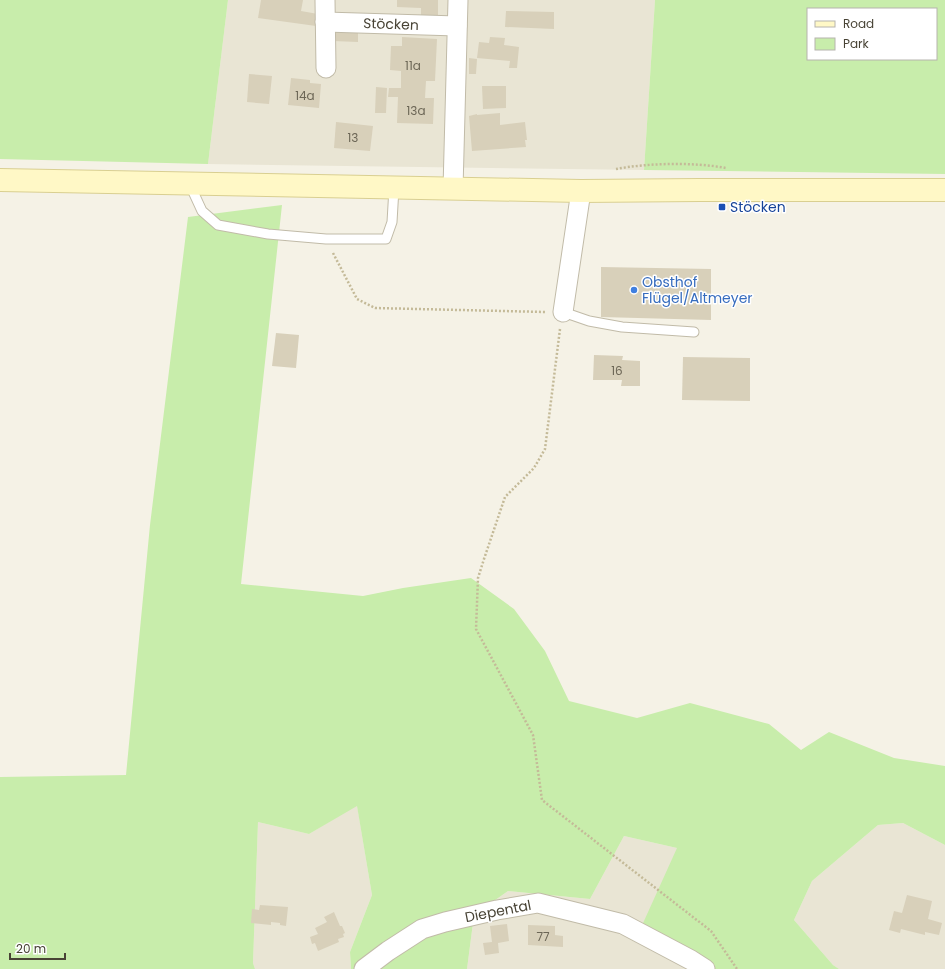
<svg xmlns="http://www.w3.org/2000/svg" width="945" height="969" font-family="Poppins,sans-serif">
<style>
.residential{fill:#e9e5d4}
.green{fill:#c8edab;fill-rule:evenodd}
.building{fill:#d8d0ba}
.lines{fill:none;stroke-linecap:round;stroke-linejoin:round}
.service-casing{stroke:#c1bba8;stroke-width:11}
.minor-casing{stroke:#c1bba8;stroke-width:21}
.secondary-casing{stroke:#d9cf91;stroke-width:24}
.path{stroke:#c4ba98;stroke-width:2.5;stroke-dasharray:2 2;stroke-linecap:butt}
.service{stroke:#fff;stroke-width:9}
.minor{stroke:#fff;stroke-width:19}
.secondary{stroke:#fff8c6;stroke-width:22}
.transit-dot{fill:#1a4fb4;stroke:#fff;stroke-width:1.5}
.shop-dot{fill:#3f7fe0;stroke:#fff;stroke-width:1.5}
.labels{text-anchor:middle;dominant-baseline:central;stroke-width:3;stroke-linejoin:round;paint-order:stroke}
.number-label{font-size:12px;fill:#6c6656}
.street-label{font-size:14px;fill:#484335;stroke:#fff}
.transit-label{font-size:14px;fill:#164399;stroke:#fff;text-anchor:start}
.shop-label{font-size:14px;fill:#366cbe;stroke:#fff;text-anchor:start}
</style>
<rect width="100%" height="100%" fill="#f5f2e6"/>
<g class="residential">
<polygon points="228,0 655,0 644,170 208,164"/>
<polygon points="357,805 372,895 350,952 351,969 255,969 253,963 258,822 309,834"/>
<polygon points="903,823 945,845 945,969 839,969 833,965 794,920 812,881 878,825"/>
<polygon points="624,836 677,848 714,969 467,969 474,915 508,891 590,899"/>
</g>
<g class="green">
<polygon points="0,0 228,0 208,164 0,159"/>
<path d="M655,0H945V174L644,170ZM808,9H936V59H808Z"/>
<polygon points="282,205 241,584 363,596 403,588 471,578 514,609 545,651 569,701 637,718 690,703 769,724 801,750 829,732 894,758 945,766 945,845 903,823 878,825 812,881 794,920 833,965 839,969 714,969 639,932 677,848 624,836 590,899 508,891 474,915 467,969 351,969 350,952 372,895 357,806 309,834 258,822 253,963 255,969 0,969 0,777 126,775 150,525 188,217"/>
</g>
<g class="building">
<polygon points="261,0 303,0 301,11 318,14 316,26 258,18"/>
<polygon points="397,0 438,0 438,17 421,17 421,8 397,7"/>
<polygon points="506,11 554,12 554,29 505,27"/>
<polygon points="333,30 358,31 358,42 333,41"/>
<polygon points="402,37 437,39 435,81 426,81 425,98 434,98 433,124 397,123 398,97 388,97 389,88 401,88 401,71 390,70 391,46 402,46"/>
<polygon points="490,37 505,38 504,45 519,47 517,68 509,68 510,61 477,58 479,42 489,43"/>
<polygon points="469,58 477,59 476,74 469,74"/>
<polygon points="249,74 272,76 269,104 247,102"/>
<polygon points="291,78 310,80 310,83 321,84 319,108 288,105"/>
<polygon points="482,86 506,86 506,108 483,109"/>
<polygon points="376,87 387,88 386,113 375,113"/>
<polygon points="500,113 500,125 525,122 527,140 525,140 526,147 472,151 469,116 477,114 477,115"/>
<polygon points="336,122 373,126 370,151 334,148"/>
<polygon points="601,267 711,269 711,320 601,317"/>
<polygon points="276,333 299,335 296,368 272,366"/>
<polygon points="594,355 623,356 622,360 640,361 640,386 621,386 622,380 593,380"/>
<polygon points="683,357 750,358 750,401 682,400"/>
<polygon points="907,895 932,901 928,919 942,923 939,935 925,932 925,935 901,929 900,933 889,930 894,911 902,913"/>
<polygon points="260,905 288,907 286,926 280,925 280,923 271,922 271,925 251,923 252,909 259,910"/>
<polygon points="334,912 340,926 342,926 345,933 343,934 344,937 338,939 339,942 318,951 315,943 312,944 310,937 318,934 315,928 327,922 324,917"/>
<polygon points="507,924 509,941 498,943 499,953 485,955 483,943 492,942 490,926"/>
<polygon points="528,925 555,926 555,935 563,936 563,947 528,945"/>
</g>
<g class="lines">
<g class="service-casing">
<g id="service">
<polyline points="190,185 202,211 218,225 268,234 326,239 386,239 392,222 394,188"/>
<polyline points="563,312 589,321 622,327 694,332"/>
</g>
</g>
<g class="minor-casing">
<g id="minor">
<polyline points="325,0 326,68"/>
<polyline points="325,22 457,26"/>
<polyline points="453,189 458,0"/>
<polyline points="563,312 581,191"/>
<polyline points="364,969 388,951 422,929 445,922 497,910 538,903 623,924 691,960 705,969"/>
</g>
</g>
<g class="secondary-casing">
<polyline id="secondary" points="0,180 581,191 700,190 945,190"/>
</g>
<g class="path">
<path d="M616,169C648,163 694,162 726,168"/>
<polyline points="333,253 357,299 375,308 545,312"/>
<polyline points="560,329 545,449 534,468 505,497 484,559 478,578 476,629 533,735 542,800 711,931 737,969"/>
</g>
<use href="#service" class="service"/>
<use href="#minor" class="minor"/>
<use href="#secondary" class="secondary"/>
</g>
<rect class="transit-dot" x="718" y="203" width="8" height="8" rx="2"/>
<circle class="shop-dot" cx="634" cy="290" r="4"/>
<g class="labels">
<g class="number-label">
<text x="413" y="65">11a</text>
<text x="305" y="95">14a</text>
<text x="416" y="110">13a</text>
<text x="353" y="137">13</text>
<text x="617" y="370">16</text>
<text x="543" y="936">77</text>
</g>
<g class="street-label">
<text transform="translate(391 24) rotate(2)">Stöcken</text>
<text transform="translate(498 911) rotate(-11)">Diepental</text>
</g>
<g class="transit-label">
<text x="730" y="207">Stöcken</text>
</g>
<g class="shop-label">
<text x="642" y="282">Obsthof<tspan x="642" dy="16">Flügel/Altmeyer</tspan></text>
</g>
</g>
<rect x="807" y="8" width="130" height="52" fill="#ffffff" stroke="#b6b4ae"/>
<rect x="815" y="21" width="20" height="6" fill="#fff8c6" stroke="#b6b4ae"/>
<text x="843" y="28" font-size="12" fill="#484335">Road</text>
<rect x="815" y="38" width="20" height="12" fill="#c8edab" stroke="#b6b4ae"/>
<text x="843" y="48" font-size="12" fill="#484335">Park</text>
<path d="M10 953v6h55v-6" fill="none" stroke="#484335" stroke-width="2"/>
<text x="16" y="953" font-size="12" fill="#484335" stroke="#ffffff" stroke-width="3" paint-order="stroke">20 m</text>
</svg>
